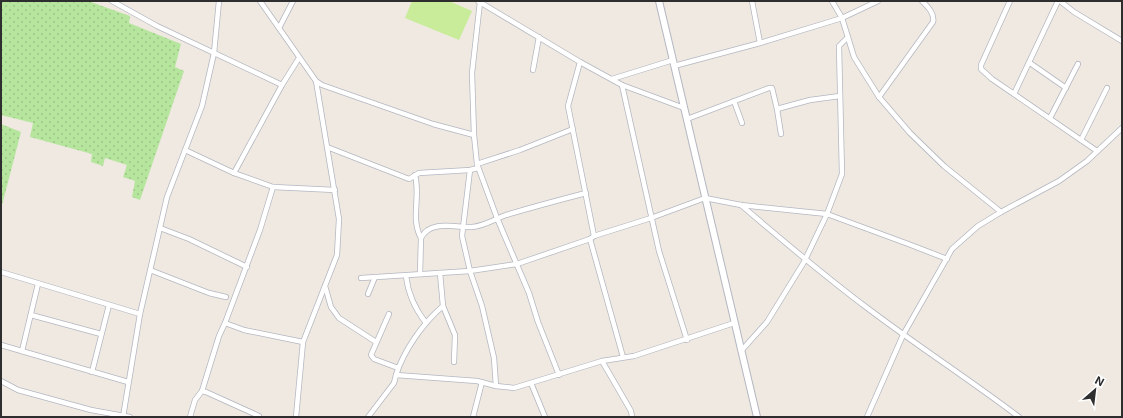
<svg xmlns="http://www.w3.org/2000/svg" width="1123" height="418" font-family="Inter,sans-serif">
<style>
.grass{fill:url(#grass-dots)}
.pitch{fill:#c9ec9a}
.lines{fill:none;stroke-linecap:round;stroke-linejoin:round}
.street-casing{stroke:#b4b7c1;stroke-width:6}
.secondary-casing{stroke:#b4b7c1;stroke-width:8}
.street{stroke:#fff;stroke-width:4.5}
.secondary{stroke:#fff;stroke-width:6}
</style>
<defs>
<pattern id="grass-dots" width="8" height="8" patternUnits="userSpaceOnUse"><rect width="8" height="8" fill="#b6e59e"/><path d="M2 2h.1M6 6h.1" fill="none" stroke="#9dc588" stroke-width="1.8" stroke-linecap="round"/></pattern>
</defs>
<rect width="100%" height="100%" fill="#efe9e1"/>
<g class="grass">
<polygon points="1,1 88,1 130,16 129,23 181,44 175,67 184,71 140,200 132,197 135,181 123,177 127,165 105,158 103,166 91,162 92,154 30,137 33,123 1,115"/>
<polygon points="1,124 21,132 1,209"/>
</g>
<polygon class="pitch" points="412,1 449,1 472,11 459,40 405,18"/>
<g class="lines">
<g class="street-casing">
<g id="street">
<polyline points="112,1 157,26 282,85"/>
<polyline points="260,1 316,81 339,219 337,255 303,342 296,417"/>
<polyline points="478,1 580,62 622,85 684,108"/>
<polyline points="752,1 760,43"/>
<polyline points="832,1 842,18 854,57 879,97 910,133 944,166 1001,212"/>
<polyline points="1010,1 981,65 981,69 992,79 1097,151"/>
<polyline points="1060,1 1074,12 1122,41"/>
<polyline points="480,2 472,73 474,135 477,164 497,218 529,293 538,322 559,375"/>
<polyline points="279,28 293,1"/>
<polyline points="580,62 568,106 594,236"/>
<polyline points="1030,63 1066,88"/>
<polyline points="674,66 760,43 829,22 842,18 878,1"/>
<polyline points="533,70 539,37"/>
<polyline points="612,79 673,60"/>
<polyline points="316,81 322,85 433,124 474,135"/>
<polyline points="622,85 659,251 687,340"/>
<polyline points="1014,94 1058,1"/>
<path d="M879,97L933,22C935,14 928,7 922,1"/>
<polyline points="734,101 742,123"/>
<polyline points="777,109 810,100 840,96"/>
<polyline points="1050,118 1078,64"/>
<polyline points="687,119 769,88 772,88 777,109 781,134"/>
<polyline points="1081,140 1107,88"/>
<polyline points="327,147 409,179 419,173 470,170 478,168"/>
<polyline points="185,150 234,173 273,187 335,190"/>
<polyline points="477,164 520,150 573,129"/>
<polyline points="470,170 462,236 470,271 482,306 494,358 496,386"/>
<polyline points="234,173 282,85 299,58"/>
<path d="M415,175C421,197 410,218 421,238"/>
<polyline points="273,187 260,230 225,323 244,330 303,342"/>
<path d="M741,205C782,240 823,275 866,307C916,345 969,379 1019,417"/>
<polyline points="160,228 189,239 247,267"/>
<polyline points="590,239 623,357"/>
<polyline points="150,270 209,293 226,297"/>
<polyline points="1,272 140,314"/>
<path d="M420,274L421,238C430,219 457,228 472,227C484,226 495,219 506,215C533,207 559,200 586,193"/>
<path d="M406,276C408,293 415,309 426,323"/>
<polyline points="361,278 470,271 517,264 590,239 594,236 651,218 705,198 741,205 827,214 911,245 947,259"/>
<polyline points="325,286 331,307 339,318 376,342"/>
<polyline points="368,294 375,277"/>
<polyline points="443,306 455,335 454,362"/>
<polyline points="389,314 371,355 374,359 398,368"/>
<polyline points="31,315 101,334"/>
<polyline points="1,345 128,382"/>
<polyline points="22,351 38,284"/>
<polyline points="741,351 767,322 804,262 827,214 842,174 839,46 848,37"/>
<polyline points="602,361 631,411 632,417"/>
<polyline points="92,372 109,305"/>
<path d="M396,375C404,350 423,323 443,306L440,273"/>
<polyline points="1,381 18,390 91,410 130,417"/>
<polyline points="531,383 545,417"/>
<polyline points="202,391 219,336 225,323"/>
<polyline points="123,417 140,314 167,197 202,106 214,53 219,1"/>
<polyline points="190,417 195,400 202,391 206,392 259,416 259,417"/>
<polyline points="368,417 394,383 396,375 477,381 496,386 514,388 602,361 634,356 734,323"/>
<polyline points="473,417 482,382"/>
<polyline points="867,417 903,335 952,249 978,226 1001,212 1059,181 1087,161 1122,128"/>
</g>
</g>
<g class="secondary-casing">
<polyline id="secondary" points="659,1 757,417"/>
</g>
<use href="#street" class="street"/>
<use href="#secondary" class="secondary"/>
</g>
<rect width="1123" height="418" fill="none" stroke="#2e2e2e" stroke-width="4"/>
<g transform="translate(1095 390) rotate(28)" stroke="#ffffff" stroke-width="3" paint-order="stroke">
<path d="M0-3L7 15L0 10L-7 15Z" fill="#2e2e2e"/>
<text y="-6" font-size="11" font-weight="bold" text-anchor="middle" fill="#2e2e2e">N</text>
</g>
</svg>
